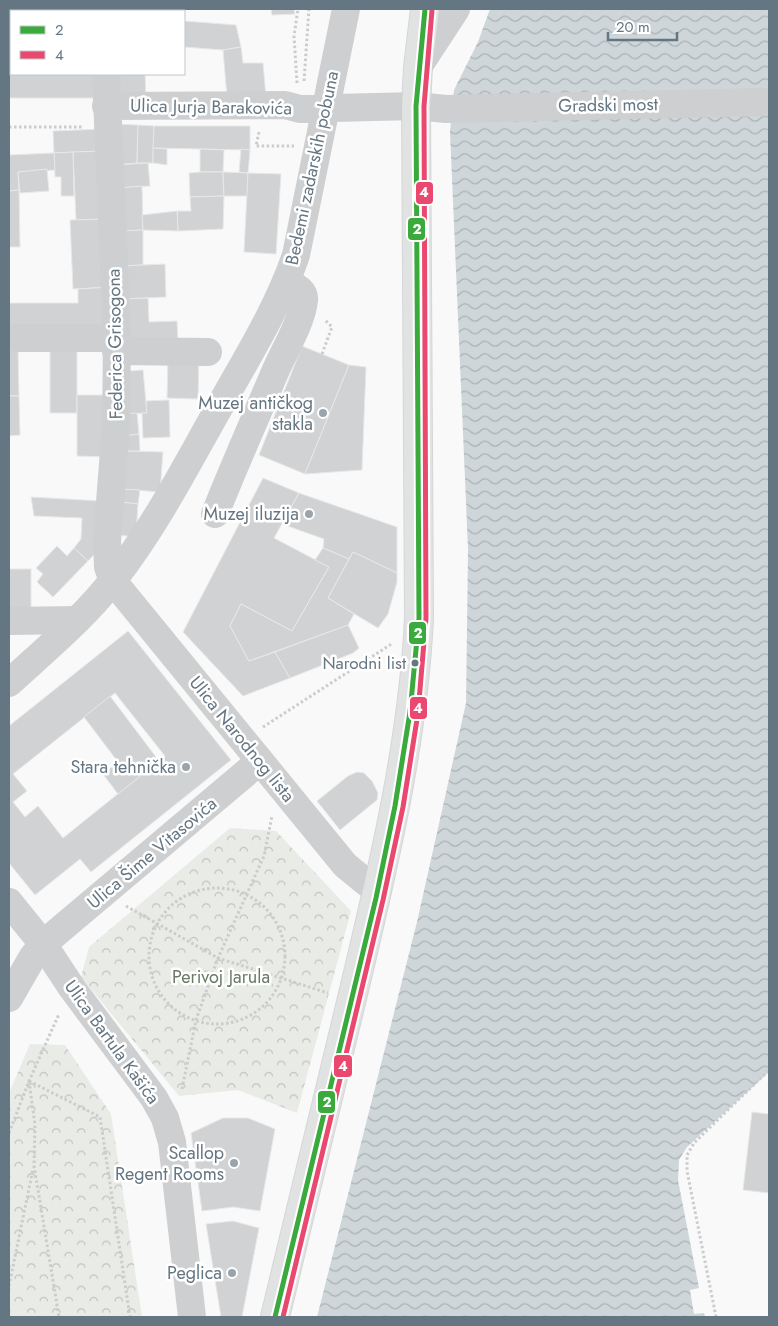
<svg xmlns="http://www.w3.org/2000/svg" width="778" height="1326" font-family="Jost,sans-serif">
<style>
.park{fill:url(#park-crowns)}
.water{fill:url(#water-waves)}
.building{fill:#d0d2d3;stroke:#e8e8e8;fill-rule:evenodd}
.lines{fill:none;stroke-linecap:round;stroke-linejoin:round}
.major-casing{stroke:#d5d6d7;stroke-width:30}
.path{stroke:#cbcccd;stroke-width:3;stroke-dasharray:2.5 2.5;stroke-linecap:butt}
.minor{stroke:#cecfd0;stroke-width:28}
.major{stroke:#e1e2e2;stroke-width:28}
.bus-1-casing{stroke:#fff;stroke-width:9}
.bus-2-casing{stroke:#fff;stroke-width:9}
.bus-1{stroke:#3aaa3c;stroke-width:5}
.bus-2{stroke:#ea486f;stroke-width:5}
.poi-dot{fill:#99a4ac;stroke:#fff;stroke-width:2}
.bus-dot{fill:#657683;stroke:#fff;stroke-width:2}
.labels{text-anchor:middle;dominant-baseline:central;stroke-width:5;stroke-linejoin:round;paint-order:stroke}
.bus-label{font-size:17px;fill:#657683;stroke:#fff;text-anchor:end}
.street-label{font-size:18px;fill:#657683;stroke:#fff}
.poi-label{font-size:18px;fill:#657683;stroke:#fff;text-anchor:end}
.park-label{font-size:18px;fill:#687a64;stroke:#fff}
.line-badge{stroke:#fff;stroke-width:2}
.badge-label{font-size:14px;text-anchor:middle;font-weight:bold;fill:#fff}
</style>
<defs>
<pattern id="park-crowns" width="20" height="18" patternUnits="userSpaceOnUse" patternTransform="scale(1.25)"><rect width="20" height="18" fill="#e8ebe6"/><path d="M2 6a3 3 0 1 1 6 0M12 15a3 3 0 1 1 6 0" fill="none" stroke="#c0c3c0"/></pattern>
<pattern id="water-waves" width="16" height="10" patternUnits="userSpaceOnUse" patternTransform="scale(1.25)"><rect width="16" height="10" fill="#ced6d9"/><path d="M0 5q4-4 8 0t8 0" fill="none" stroke="#abb2b5"/></pattern>
</defs>
<rect width="100%" height="100%" fill="#f9f9f9"/>
<g class="park">
<polygon points="230,828 276,831 351,911 297,1113 238,1090 179,1096 81,977 89,947"/>
<polygon points="30,1044 65,1045 111,1114 142,1317 9,1317 9,1093"/>
</g>
<polygon class="water" points="490,9 769,9 769,1072 687,1147 679,1160 678,1180 699,1288 690,1290 694,1314 704,1313 705,1317 317,1317 417,922 466,703 468,549 450,132 454,90 478,42"/>
<g class="building">
<rect x="57" y="9" width="46" height="2"/>
<polygon points="271,9 294,9 295,14 272,15"/>
<polygon points="184,21 236,25 241,47 223,50 184,47"/>
<polygon points="9,32 11,32 11,74 101,74 101,98 9,98"/>
<polygon points="241,47 243,63 263,63 266,97 227,97 223,50"/>
<polygon points="111,74 145,74 146,98 110,98"/>
<polygon points="113,124 138,125 137,163 115,165"/>
<polygon points="138,125 154,126 153,163 137,163"/>
<polygon points="154,126 250,126 250,150 153,148"/>
<polygon points="102,129 103,151 54,153 53,131"/>
<polygon points="153,148 167,149 167,165 153,163"/>
<polygon points="200,149 224,150 223,172 200,172"/>
<polygon points="241,149 250,150 248,173 239,172"/>
<polygon points="103,151 109,219 76,220 73,152"/>
<polygon points="73,152 74,196 61,196 61,177 55,177 54,153"/>
<polygon points="54,153 55,170 18,172 19,190 9,191 9,155"/>
<polygon points="148,163 150,186 117,188 115,165"/>
<polygon points="47,169 49,191 20,193 18,172"/>
<polygon points="200,172 223,172 224,196 190,197 189,173"/>
<polygon points="223,172 248,173 248,196 224,196"/>
<polygon points="248,173 281,174 276,254 244,252"/>
<polygon points="142,186 143,230 118,231 117,188"/>
<polygon points="19,190 20,247 9,247 9,191"/>
<polygon points="224,196 223,229 178,231 177,211 191,211 190,197"/>
<polygon points="177,211 178,231 143,230 142,215"/>
<polygon points="109,219 112,287 73,289 70,220"/>
<polygon points="143,230 143,265 119,266 118,231"/>
<polygon points="165,264 166,297 121,299 119,266"/>
<polygon points="112,287 114,333 9,350 9,303 78,303 78,289"/>
<polygon points="148,298 149,322 177,321 178,344 122,345 121,299"/>
<polygon points="302,346 349,365 305,474 259,455"/>
<rect x="50" y="348" width="27" height="65"/>
<polygon points="9,350 18,350 19,396 9,396"/>
<polygon points="168,357 199,357 198,399 167,398"/>
<polygon points="349,365 366,367 362,470 305,474"/>
<polygon points="143,370 147,413 121,414 118,372"/>
<polygon points="77,395 108,395 108,457 77,456"/>
<polygon points="9,396 19,396 20,435 9,436"/>
<polygon points="169,400 170,437 143,438 142,413 147,413 146,401"/>
<polygon points="137,413 139,434 123,436 121,414"/>
<polygon points="139,434 140,451 123,451 123,436"/>
<polygon points="123,451 163,452 160,492 121,489"/>
<polygon points="263,478 299,493 274,538 329,567 292,631 241,604 230,626 249,661 275,652 290,678 243,696 183,632"/>
<polygon points="121,489 140,490 138,504 120,502"/>
<polygon points="299,493 397,527 397,573 353,552 349,559 323,548 324,539 282,524"/>
<polygon points="31,497 101,501 103,545 88,561 74,548 81,539 82,518 34,516"/>
<polygon points="120,502 138,504 136,537 117,535"/>
<polygon points="57,546 67,556 74,548 88,561 53,597 37,582 43,574 36,568"/>
<polygon points="323,548 349,559 328,598 354,614 348,625 249,661 230,626 241,604 292,631 329,567 315,560"/>
<polygon points="353,552 397,573 397,582 388,614 378,628 328,598"/>
<rect x="9" y="569" width="22" height="41"/>
<polygon points="348,625 359,648 353,653 290,678 275,652"/>
<path d="M128,631L231,760L91,872L80,859L35,895L9,863V726ZM115,693L165,756L63,838L38,806L25,817L13,802L27,791L13,774Z"/>
<polygon points="110,696 159,761 118,794 103,774 118,762 84,717"/>
<polygon points="357,772 364,773 372,781 378,793 377,800 340,830 317,801 348,776"/>
<polygon points="752,1112 769,1114 769,1193 743,1190"/>
<polygon points="223,1118 248,1118 275,1129 260,1211 233,1207 202,1211 191,1133"/>
<polygon points="233,1221 259,1228 242,1317 221,1317 206,1224"/>
</g>
<g class="lines">
<g class="major-casing">
<path id="major" d="M275,1317C301,1208 327,1099 354,990C383,868 413,744 419,618L416,106L418,67L425,9"/>
</g>
<g class="path">
<polyline points="304,81 309,9"/>
<polyline points="297,83 294,36 298,9"/>
<polyline points="9,127 83,127"/>
<polyline points="259,132 256,146 294,146"/>
<polyline points="322,354 332,327 325,320"/>
<polyline points="263,727 393,643"/>
<circle cx="217" cy="956" r="68"/>
<polyline points="126,906 218,958 328,993"/>
<polyline points="29,1081 100,1117 130,1317"/>
<polyline points="29,1081 35,1125 34,1166 59,1317"/>
<polyline points="182,1089 196,1020 218,958 264,856 272,816"/>
<polyline points="9,1133 29,1081 59,1014"/>
<polyline points="9,1286 33,1169"/>
<polyline points="716,1317 687,1171 687,1155 694,1143 769,1070"/>
</g>
<g class="minor">
<polyline points="108,11 108,9"/>
<polyline points="418,67 456,9"/>
<polyline points="106,74 117,338 116,425 107,541 108,567 113,581 345,865 367,883 378,888"/>
<polyline points="106,106 285,105 300,109 317,109"/>
<polyline points="334,108 416,106 446,109 769,102"/>
<polyline points="17,338 117,338"/>
<polyline points="116,351 208,352"/>
<path d="M215,514C234,466 255,419 275,372C284,351 302,322 304,300C305,290 294,286 287,282"/>
<polyline points="9,621 77,620"/>
<path d="M9,683C45,650 84,618 114,579C156,525 187,464 221,404C248,356 278,308 296,255L346,9"/>
<polyline points="9,902 43,944 72,988 154,1098 165,1118 172,1142 192,1317"/>
<polyline points="9,998 32,958 43,944 260,761"/>
</g>
<use href="#major" class="major"/>
<g class="bus-1-casing">
<polyline id="bus-1" points="275,1317 376,898 395,806 410,712 419,618 416,106 425,9"/>
</g>
<g class="bus-2-casing">
<polyline id="bus-2" points="283,1317 383,900 403,807 418,713 426,618 424,106 432,10"/>
</g>
<use href="#bus-1" class="bus-1"/>
<use href="#bus-2" class="bus-2"/>
</g>
<g class="poi-dot">
<circle cx="323" cy="413" r="5"/>
<circle cx="309" cy="514" r="5"/>
<circle cx="186" cy="767" r="5"/>
<circle cx="234" cy="1163" r="5"/>
<circle cx="232" cy="1273" r="5"/>
</g>
<circle class="bus-dot" cx="415" cy="663" r="4.5"/>
<g class="labels">
<g class="bus-label">
<text x="406" y="663">Narodni list</text>
</g>
<g class="street-label">
<text transform="translate(608 105) rotate(-1)">Gradski most</text>
<text transform="translate(211 107) rotate(1)">Ulica Jurja Barakovića</text>
<text transform="translate(312 168) rotate(-78)">Bedemi zadarskih pobuna</text>
<text transform="translate(115 344) rotate(-91)">Federica Grisogona</text>
<text transform="translate(242 739) rotate(51)">Ulica Narodnog lista</text>
<text transform="translate(152 853) rotate(-40)">Ulica Šime Vitasovića</text>
<text transform="translate(112 1042) rotate(54)">Ulica Bartula Kašića</text>
</g>
<g class="poi-label">
<text x="313" y="403">Muzej antičkog<tspan x="313" dy="21">stakla</tspan></text>
<text x="299" y="514">Muzej iluzija</text>
<text x="176" y="767">Stara tehnička</text>
<text x="224" y="1153">Scallop<tspan x="224" dy="21">Regent Rooms</tspan></text>
<text x="222" y="1273">Peglica</text>
</g>
<g class="park-label">
<text x="221" y="977">Perivoj Jarula</text>
</g>
</g>
<g class="line-badge">
<rect x="415" y="181" width="19" height="24" rx="5" fill="#ea486f"/>
<rect x="407" y="217" width="19" height="24" rx="5" fill="#3aaa3c"/>
<rect x="408" y="621" width="19" height="24" rx="5" fill="#3aaa3c"/>
<rect x="409" y="696" width="19" height="24" rx="5" fill="#ea486f"/>
<rect x="333" y="1054" width="20" height="24" rx="5" fill="#ea486f"/>
<rect x="317" y="1090" width="19" height="24" rx="5" fill="#3aaa3c"/>
</g>
<g class="badge-label">
<text x="424" y="197">4</text>
<text x="417" y="234">2</text>
<text x="418" y="638">2</text>
<text x="418" y="713">4</text>
<text x="343" y="1071">4</text>
<text x="327" y="1107">2</text>
</g>
<rect width="778" height="1326" fill="none" stroke="#657683" stroke-width="20"/>
<rect x="10" y="10" width="175" height="65" fill="#ffffff" stroke="#c1c8cd"/>
<rect x="20" y="26" width="25" height="8" fill="#3aaa3c" stroke="#c1c8cd"/>
<text x="55" y="35" font-size="15" fill="#657683">2</text>
<rect x="20" y="51" width="25" height="8" fill="#ea486f" stroke="#c1c8cd"/>
<text x="55" y="60" font-size="15" fill="#657683">4</text>
<path d="M608 32v8h69v-8" fill="none" stroke="#657683" stroke-width="2.5"/>
<text x="616" y="32" font-size="15" fill="#657683" stroke="#ffffff" stroke-width="4" paint-order="stroke">20 m</text>
</svg>
